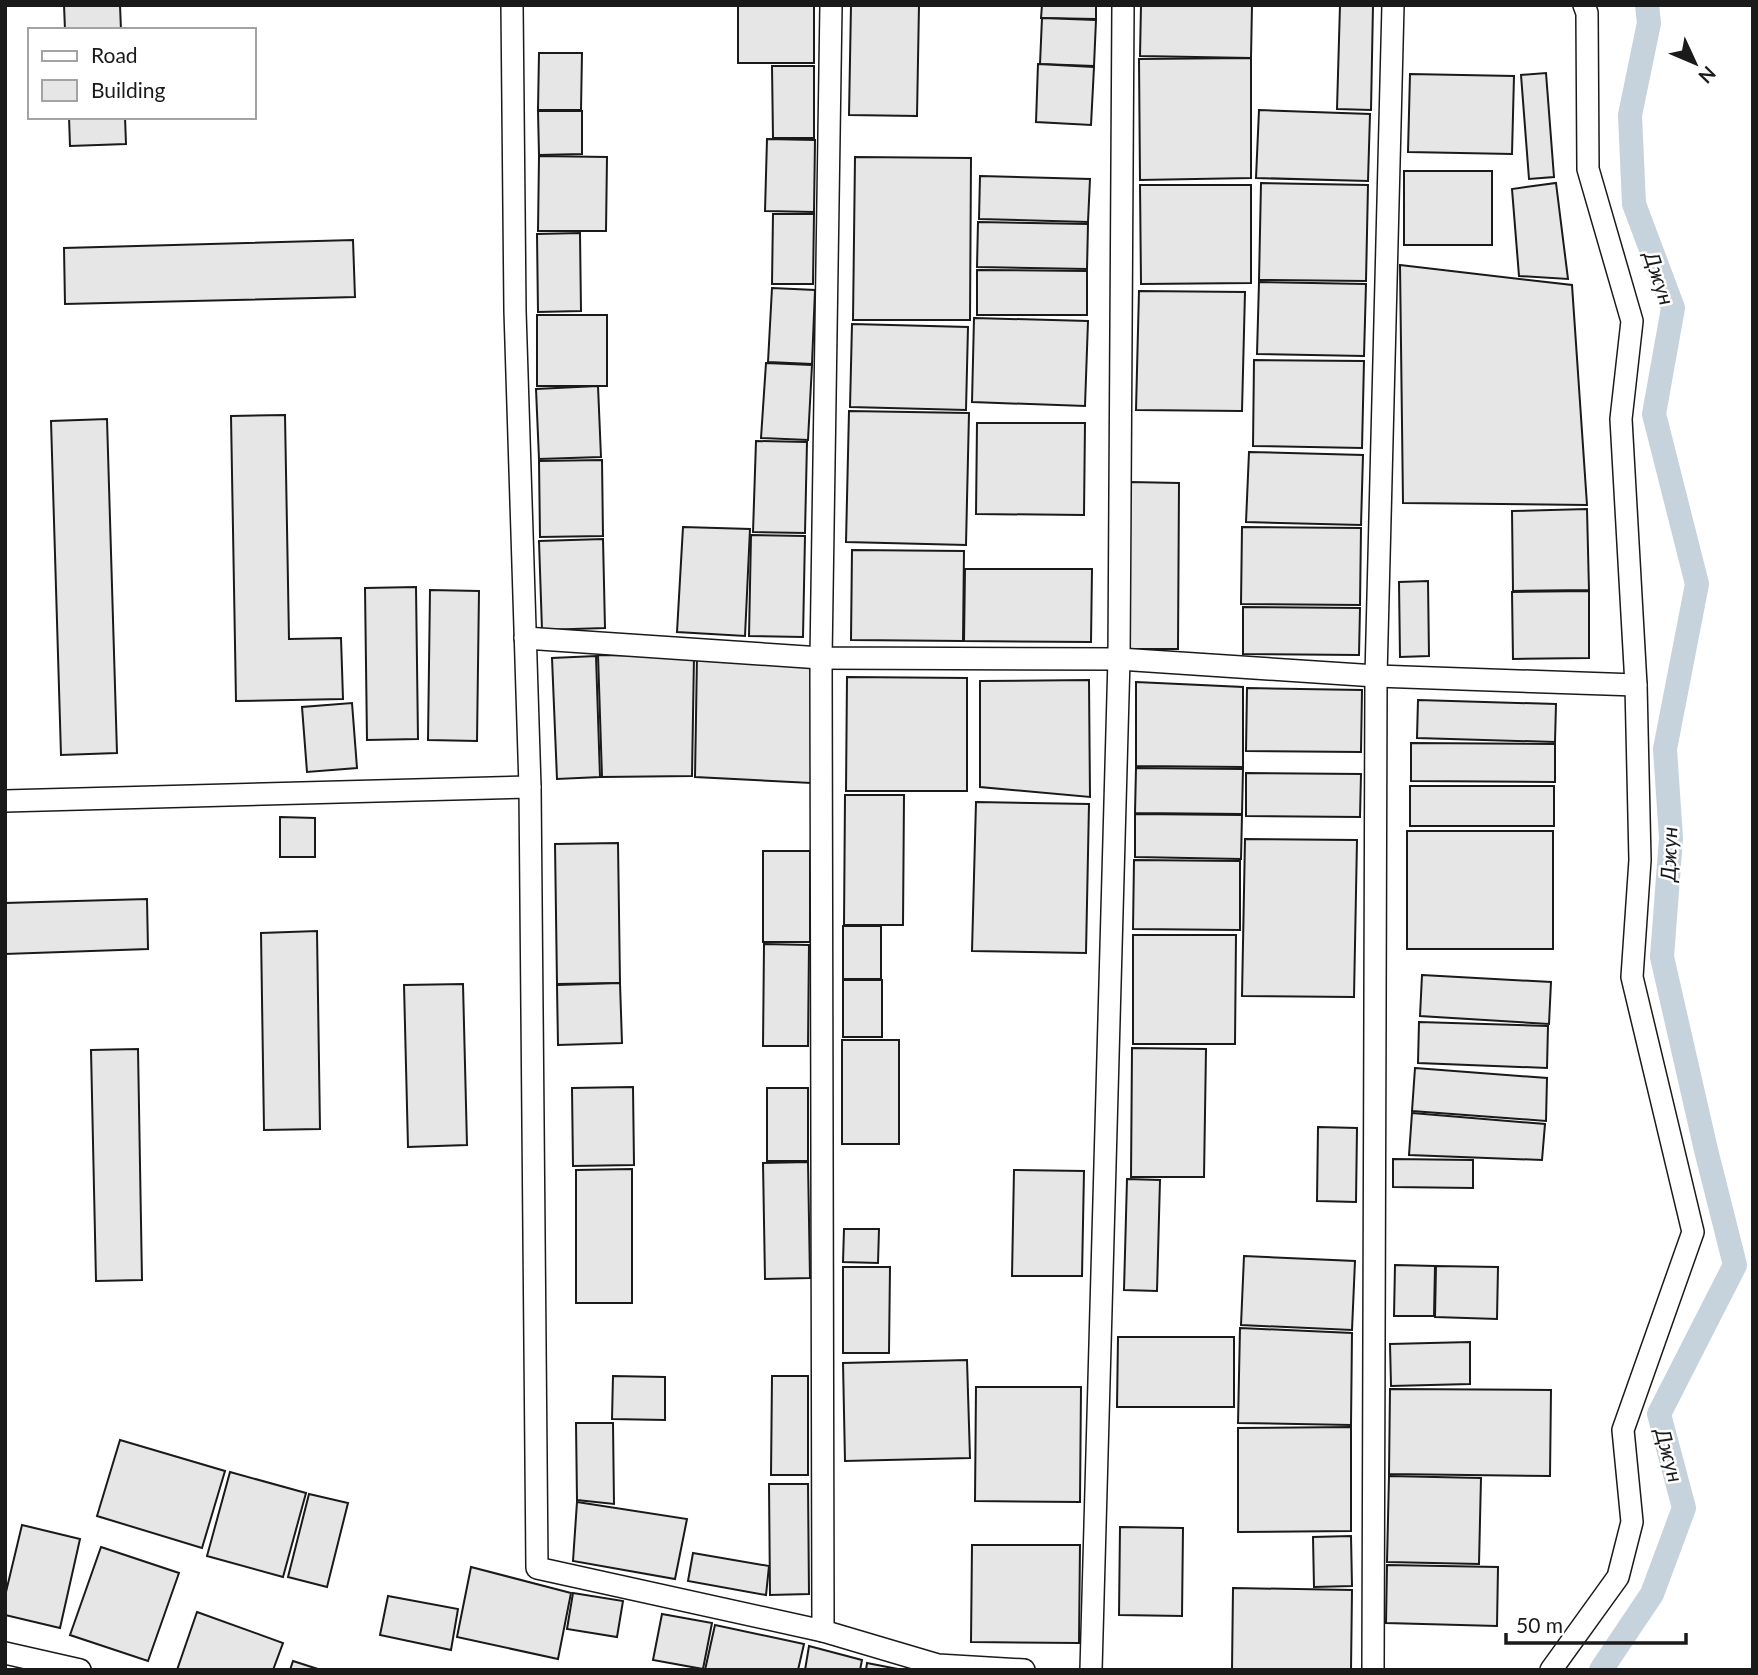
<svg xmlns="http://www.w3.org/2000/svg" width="1758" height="1675" font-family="Lato,sans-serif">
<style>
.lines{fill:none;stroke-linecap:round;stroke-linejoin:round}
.canal{stroke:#c6d2dc;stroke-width:24}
.building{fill:#e6e6e6;stroke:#1a1a1a;stroke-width:2}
.minor-casing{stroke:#1a1a1a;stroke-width:24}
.minor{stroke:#fff;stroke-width:21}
.labels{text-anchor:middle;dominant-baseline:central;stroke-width:5;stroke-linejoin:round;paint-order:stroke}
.water-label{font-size:21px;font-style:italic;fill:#1a1a1a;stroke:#fff}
</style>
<rect width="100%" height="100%" fill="#fff"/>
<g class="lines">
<polyline class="canal" points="1601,1670 1652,1594 1684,1508 1659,1414 1735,1265 1706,1150 1662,957 1671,838 1665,749 1697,584 1654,414 1673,308 1634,204 1630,115 1649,23 1647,5"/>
</g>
<g class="building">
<polygon points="64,5 120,5 121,30 65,30"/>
<rect x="738" y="5" width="76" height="58"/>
<polygon points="851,5 919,5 917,116 849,115"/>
<polygon points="1042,5 1096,5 1096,19 1041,18"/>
<polygon points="1141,5 1252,5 1251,58 1140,56"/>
<polygon points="1340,5 1373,5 1371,110 1337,109"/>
<polygon points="1042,18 1096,20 1094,66 1040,64"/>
<polygon points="539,53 582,53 581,110 538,110"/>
<polygon points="1251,58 1251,178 1140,180 1139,59"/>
<polygon points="1038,64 1094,67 1091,125 1036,122"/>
<polygon points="772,66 814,66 814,138 773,138"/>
<polygon points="1546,73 1554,177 1529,179 1521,75"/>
<polygon points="1410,74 1514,76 1512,154 1408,152"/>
<polygon points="1259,110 1370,114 1368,181 1256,178"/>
<polygon points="538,111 582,111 582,154 539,155"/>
<polygon points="69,117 125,117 126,144 70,146"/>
<polygon points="767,139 815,140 814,212 765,211"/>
<polygon points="539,156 607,157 606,231 538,231"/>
<polygon points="855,157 971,158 970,320 853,320"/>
<rect x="1404" y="171" width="88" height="74"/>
<polygon points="980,176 1090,179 1088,222 979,219"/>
<polygon points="1261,183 1368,185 1366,281 1259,280"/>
<polygon points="1556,183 1568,279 1519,276 1512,189"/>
<polygon points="1140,185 1251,185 1251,283 1141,284"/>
<polygon points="773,214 814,214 813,284 772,284"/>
<polygon points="978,222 1088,224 1087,269 977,267"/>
<polygon points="580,233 581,311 538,312 537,234"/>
<polygon points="353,240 355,297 65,304 64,248"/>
<polygon points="1400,265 1572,285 1587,505 1403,503"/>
<polygon points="977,270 1087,271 1087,315 977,315"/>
<polygon points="1259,282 1366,284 1364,356 1257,354"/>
<polygon points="772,288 815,290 812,364 768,362"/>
<polygon points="1139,291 1245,292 1242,411 1136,410"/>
<rect x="537" y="315" width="70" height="71"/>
<polygon points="974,318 1088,321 1085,406 972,402"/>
<polygon points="852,324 968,327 966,410 850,407"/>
<polygon points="1254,360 1364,361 1362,448 1253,446"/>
<polygon points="766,363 812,365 808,440 761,438"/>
<polygon points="598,386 601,457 539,459 536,389"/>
<polygon points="849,411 969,413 966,545 846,542"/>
<polygon points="285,415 289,639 341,638 343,699 236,701 231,416"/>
<polygon points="107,419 117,753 61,755 51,421"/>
<polygon points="977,423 1085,423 1084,515 976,514"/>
<polygon points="756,441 807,442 805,533 753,532"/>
<polygon points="1249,452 1363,455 1361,525 1246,522"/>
<polygon points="602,460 603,536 540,537 539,461"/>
<polygon points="1130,482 1179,483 1178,649 1129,649"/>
<polygon points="1587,509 1589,590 1513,591 1512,511"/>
<polygon points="683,527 750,529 745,636 677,632"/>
<polygon points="1242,527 1361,528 1360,605 1241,604"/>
<polygon points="751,535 805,536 803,637 749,636"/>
<polygon points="603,539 605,628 542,630 539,541"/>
<polygon points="852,550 964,551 963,641 851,640"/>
<polygon points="965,569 1092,569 1091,642 964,641"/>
<polygon points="1428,581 1429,656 1400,657 1399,582"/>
<polygon points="416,587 418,739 367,740 365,588"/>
<polygon points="430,590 479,591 477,741 428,740"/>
<polygon points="1589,591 1589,658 1513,659 1512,592"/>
<polygon points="1243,607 1360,608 1359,655 1243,654"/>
<polygon points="598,655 694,656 692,776 602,777"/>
<polygon points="596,656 600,777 557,779 552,658"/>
<polygon points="697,656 812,664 811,783 695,777"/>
<polygon points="847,677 967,678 967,791 846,791"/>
<polygon points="1089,680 1090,797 980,787 980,681"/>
<polygon points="1136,682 1243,687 1243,767 1136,766"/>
<polygon points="1247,688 1362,690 1361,752 1246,751"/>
<polygon points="1418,700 1556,704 1555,742 1417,738"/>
<polygon points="352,703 357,768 307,772 302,707"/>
<polygon points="1411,743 1555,744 1555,782 1411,781"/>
<polygon points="1136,768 1243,769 1242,814 1135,813"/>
<polygon points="1246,773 1361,774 1360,817 1246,816"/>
<rect x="1410" y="786" width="144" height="40"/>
<polygon points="845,795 904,795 903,925 844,925"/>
<polygon points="976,802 1089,804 1086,953 972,951"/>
<polygon points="1135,814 1242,815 1241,859 1135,857"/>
<polygon points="280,817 315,818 315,857 280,857"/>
<rect x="1407" y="831" width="146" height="118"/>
<polygon points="1245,839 1357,840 1354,997 1242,996"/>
<polygon points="618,843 620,983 557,984 555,844"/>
<rect x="763" y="851" width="47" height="91"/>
<polygon points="1134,860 1240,861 1240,930 1133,929"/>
<polygon points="147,899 148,949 5,954 5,903"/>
<rect x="843" y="926" width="38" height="53"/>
<polygon points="317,931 320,1129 264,1130 261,933"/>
<polygon points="1133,935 1236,935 1235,1044 1133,1044"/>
<polygon points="764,944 809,945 808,1046 763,1046"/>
<polygon points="1422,975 1551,982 1549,1024 1420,1016"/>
<rect x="843" y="980" width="39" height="57"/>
<polygon points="620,983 622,1043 558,1045 557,985"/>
<polygon points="463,984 467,1145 408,1147 404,985"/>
<polygon points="1419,1022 1548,1026 1547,1068 1418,1063"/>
<rect x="842" y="1040" width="57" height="104"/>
<polygon points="1132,1048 1206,1049 1204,1177 1131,1177"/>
<polygon points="138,1049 142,1280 96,1281 91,1050"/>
<polygon points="1415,1068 1547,1078 1546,1121 1412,1111"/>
<polygon points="633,1087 634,1165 573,1166 572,1088"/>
<rect x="767" y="1088" width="41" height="73"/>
<polygon points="1412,1113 1545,1124 1542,1160 1409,1155"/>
<polygon points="1318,1127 1357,1128 1356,1202 1317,1201"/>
<polygon points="1393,1159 1473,1160 1473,1188 1393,1187"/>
<polygon points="808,1162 810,1278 765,1279 763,1163"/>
<polygon points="632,1169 632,1303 576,1303 576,1170"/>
<polygon points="1014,1170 1084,1171 1082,1276 1012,1276"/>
<polygon points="1127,1179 1160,1180 1157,1291 1124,1290"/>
<polygon points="844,1229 879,1229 878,1263 843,1262"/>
<polygon points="1244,1256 1355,1261 1352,1330 1241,1325"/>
<polygon points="1395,1265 1435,1266 1434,1316 1394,1316"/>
<polygon points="1436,1266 1498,1267 1497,1319 1435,1317"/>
<polygon points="843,1267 890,1267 889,1353 843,1353"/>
<polygon points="1240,1328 1352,1333 1351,1425 1238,1423"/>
<polygon points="1118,1337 1234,1337 1234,1407 1117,1407"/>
<polygon points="1470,1342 1470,1384 1391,1386 1390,1344"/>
<polygon points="967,1360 970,1458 845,1461 843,1363"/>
<polygon points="613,1376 665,1377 665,1420 612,1419"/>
<polygon points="772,1376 808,1376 808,1475 771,1475"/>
<polygon points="976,1387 1081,1387 1080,1502 975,1501"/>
<polygon points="1390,1389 1551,1390 1550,1476 1389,1474"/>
<polygon points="576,1423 613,1423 614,1504 577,1500"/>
<polygon points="1351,1427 1351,1531 1238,1532 1238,1428"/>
<polygon points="120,1440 225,1471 202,1548 97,1516"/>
<polygon points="230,1472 306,1493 283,1577 207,1556"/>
<polygon points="1389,1476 1481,1478 1479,1564 1387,1562"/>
<polygon points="769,1484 808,1484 809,1594 770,1595"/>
<polygon points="309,1494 348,1503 327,1587 288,1577"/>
<polygon points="577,1502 687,1519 675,1579 573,1561"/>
<polygon points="22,1525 80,1539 60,1628 5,1615 5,1596"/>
<polygon points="1120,1527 1183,1528 1182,1616 1119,1615"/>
<polygon points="1351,1536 1352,1586 1314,1587 1313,1537"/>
<polygon points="972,1545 1080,1545 1079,1643 971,1642"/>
<polygon points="101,1547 179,1573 148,1661 70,1635"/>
<polygon points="693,1553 769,1566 766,1595 688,1581"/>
<polygon points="1387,1565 1498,1567 1497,1626 1386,1623"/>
<polygon points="471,1567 571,1593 558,1659 457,1637"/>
<polygon points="1233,1588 1352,1590 1351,1670 1232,1670"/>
<polygon points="573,1593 623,1601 617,1637 567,1629"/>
<polygon points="388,1596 458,1609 451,1650 380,1635"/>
<polygon points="197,1612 283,1643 273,1670 177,1670"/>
<polygon points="662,1614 712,1623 703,1669 653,1660"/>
<polygon points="715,1625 804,1644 798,1670 705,1670"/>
<polygon points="809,1646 862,1660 860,1670 805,1670"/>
<polygon points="293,1661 321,1670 290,1670"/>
<polygon points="867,1663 903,1670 866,1670"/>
</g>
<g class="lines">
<g class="minor-casing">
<g id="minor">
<polyline points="512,5 515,311 530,787 537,1568 823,1631 938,1665 1024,1670"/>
<polyline points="525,638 821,658 1119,659 1376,676 1636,685"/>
<polyline points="5,801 530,787"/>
<polyline points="823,1631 821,658 831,5"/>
<polyline points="5,1653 80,1670"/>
<polyline points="1091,1670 1119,659 1123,5"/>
<polyline points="1373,1670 1376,676 1393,5"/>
<polyline points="1551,1670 1618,1577 1632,1522 1623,1430 1693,1232 1632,977 1640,860 1636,685 1621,419 1632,321 1588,169 1587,13 1584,5"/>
</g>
</g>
<use href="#minor" class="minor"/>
</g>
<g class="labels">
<g class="water-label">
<text transform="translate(1660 278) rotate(72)">Джун</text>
<text transform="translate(1668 854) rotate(-88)">Джун</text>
<text transform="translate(1670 1455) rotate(75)">Джун</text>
</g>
</g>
<rect width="1758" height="1675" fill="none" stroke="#1a1a1a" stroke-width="14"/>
<rect x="28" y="28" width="228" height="91" fill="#ffffff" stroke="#a3a3a3" stroke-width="2"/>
<rect x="42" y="51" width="35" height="10" fill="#ffffff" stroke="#a3a3a3" stroke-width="2"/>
<text x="91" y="63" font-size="21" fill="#1a1a1a">Road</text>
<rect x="42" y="80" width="35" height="21" fill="#e6e6e6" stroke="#a3a3a3" stroke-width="2"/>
<text x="91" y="98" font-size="21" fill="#1a1a1a">Building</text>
<g transform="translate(1695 63) rotate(134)" stroke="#ffffff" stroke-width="5" paint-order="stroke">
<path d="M0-5L12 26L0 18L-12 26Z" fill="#1a1a1a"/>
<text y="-10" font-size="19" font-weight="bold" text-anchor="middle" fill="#1a1a1a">N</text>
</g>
<path d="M1506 1633v10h180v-10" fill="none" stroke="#1a1a1a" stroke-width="3.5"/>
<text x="1516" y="1633" font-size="21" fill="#1a1a1a" stroke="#ffffff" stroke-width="5" paint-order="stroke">50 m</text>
</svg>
